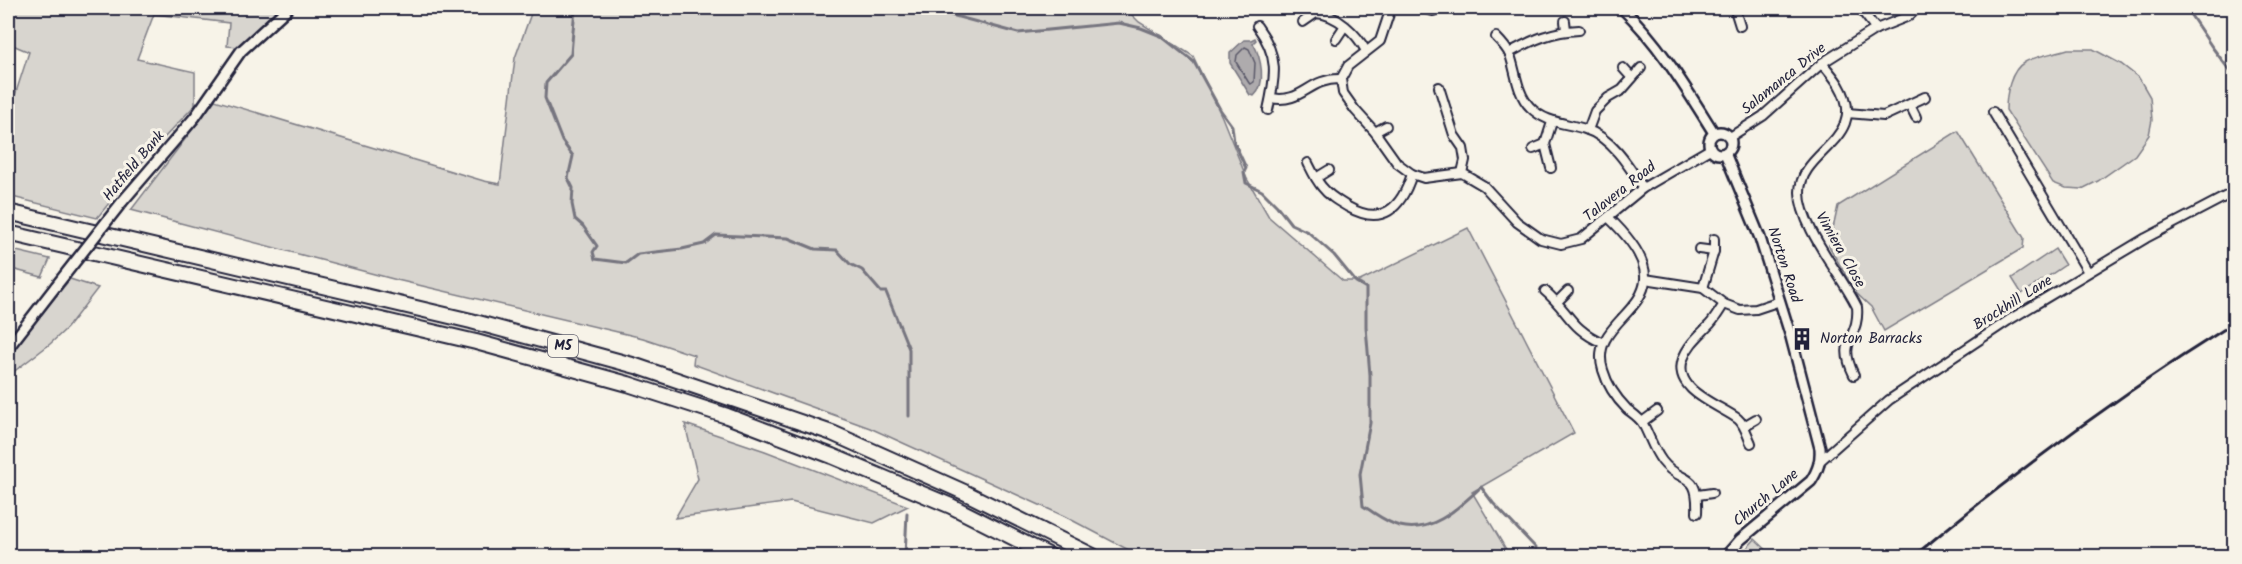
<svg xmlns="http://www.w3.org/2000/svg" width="2242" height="564" font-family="Kalam,sans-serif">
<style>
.green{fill:#d8d5cf;stroke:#7d7c85;stroke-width:1.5}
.water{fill:#aeabad;stroke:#76747f;stroke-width:1.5}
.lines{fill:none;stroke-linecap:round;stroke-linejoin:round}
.shore{stroke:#5a5969;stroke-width:1.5}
.stream{stroke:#76747f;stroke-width:3}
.minor-casing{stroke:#22223b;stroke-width:12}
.tertiary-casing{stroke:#22223b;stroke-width:14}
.motorway-casing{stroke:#22223b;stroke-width:18}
.minor{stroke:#f7f3e8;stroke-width:8}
.tertiary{stroke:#f7f3e8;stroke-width:9}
.motorway{stroke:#f7f3e8;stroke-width:14}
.rail{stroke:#22223b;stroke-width:3}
.tertiary-bridge-casing{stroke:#22223b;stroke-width:14;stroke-linecap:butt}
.tertiary-bridge{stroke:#f7f3e8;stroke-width:9}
.labels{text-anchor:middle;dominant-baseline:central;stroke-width:6;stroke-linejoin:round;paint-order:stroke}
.shield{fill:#f7f3e8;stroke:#62616f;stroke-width:1.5}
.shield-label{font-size:14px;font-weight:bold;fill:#22223b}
.street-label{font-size:15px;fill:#22223b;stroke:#f7f3e8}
.poi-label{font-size:15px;fill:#22223b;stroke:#f7f3e8;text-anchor:start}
</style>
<rect width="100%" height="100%" fill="#f7f3e8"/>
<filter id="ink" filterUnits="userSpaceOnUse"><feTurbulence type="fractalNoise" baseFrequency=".0167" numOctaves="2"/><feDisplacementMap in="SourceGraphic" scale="12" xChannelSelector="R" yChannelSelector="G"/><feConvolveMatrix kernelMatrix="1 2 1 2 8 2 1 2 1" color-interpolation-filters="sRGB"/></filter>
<g filter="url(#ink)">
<g class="green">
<polygon points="8,8 278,8 239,47 227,46 229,23 154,14 137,59 195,72 195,105 149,154 97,218 8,196 8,117 29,52 8,43"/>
<polygon points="533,8 1125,8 1139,22 1193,56 1222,117 1247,179 1269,217 1343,281 1360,281 1468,228 1574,433 1472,492 1510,556 1140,556 1064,516 870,428 693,364 694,355 643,338 397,280 131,210 215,100 484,181 500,184 515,58"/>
<path d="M2068,49H2093L2121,64L2139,78L2150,97L2152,120L2149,135L2135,155L2098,181L2082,189L2066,188L2053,183L2006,110C2006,95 2010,70 2025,62C2035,56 2056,53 2068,49Z"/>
<polygon points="1958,131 2024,238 2023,248 1884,331 1871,307 1855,292 1829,246 1838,206"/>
<polygon points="8,249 50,259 42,277 8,268"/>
<polygon points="2055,249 2065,265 2022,294 2012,278"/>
<polygon points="70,279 98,288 67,328 50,344 8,376 8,355"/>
<polygon points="685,424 765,451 908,506 874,523 791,502 675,518 698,479"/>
<polygon points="1755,539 1773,556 1740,556"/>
</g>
<path class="water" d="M1255,38L1256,40L1253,43C1261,57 1267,84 1254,96L1250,95L1230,63V53L1244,40H1251Z"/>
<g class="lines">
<polygon class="shore" points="1245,47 1249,49 1255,63 1254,82 1251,84 1249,83 1236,62 1237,55"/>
<g class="stream">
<polyline points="575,8 571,54 546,83 545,98 562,141 573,156 568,178 573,188 572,204 575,219 583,226 597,246 593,252 595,259 626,263 638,254 682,249 704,244 716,235 788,238 815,249 837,250 850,264 862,270 881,292 886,292 909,349 909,416"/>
<path d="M925,8L1018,33L1119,23L1141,28L1161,36L1194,62L1221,111L1232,126L1234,142L1246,168L1244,172L1246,183L1262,191L1277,206L1291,224L1308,232L1334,255L1356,282L1366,288V327L1370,375V423L1360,474L1363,506C1375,513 1387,523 1400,526C1433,534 1459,507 1481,487L1493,503L1536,548"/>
<polyline points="2186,8 2212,47 2234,76"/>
<polyline points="905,556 907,513"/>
</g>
<g class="minor-casing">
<g id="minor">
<polyline points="1391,8 1380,41 1348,66 1341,79 1343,93 1355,110 1375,132 1397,163 1412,174 1424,178 1462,173"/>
<polyline points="1421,8 1433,11 1440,8"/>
<polyline points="1732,8 1735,10 1740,26"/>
<polyline points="1860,8 1876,29"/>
<polyline points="1565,21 1566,30"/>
<path d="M1303,22L1316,13C1337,14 1357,34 1366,51"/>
<path d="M1257,26C1279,56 1276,75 1268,110"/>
<path d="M1496,37C1501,42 1507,49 1510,55C1516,72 1517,94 1530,107C1545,123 1566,123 1585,129C1611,137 1629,166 1643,188"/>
<polyline points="1336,39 1344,27"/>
<path d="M1509,53C1532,40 1552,31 1579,30"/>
<path d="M1822,63C1828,70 1834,77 1839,85C1871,139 1800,150 1800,192C1800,227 1841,274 1857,307C1860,339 1836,339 1854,375"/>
<polyline points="1623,68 1632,78"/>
<polyline points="1439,87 1454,135 1463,148 1465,160 1462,173 1484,186 1517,222 1541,239 1561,244 1581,239 1643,188 1710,149"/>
<path d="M1271,98C1303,104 1308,78 1341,79"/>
<polyline points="1910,105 1916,117"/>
<polyline points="1993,112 2088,272"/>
<polyline points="1847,113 1884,116 1925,97"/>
<polyline points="1588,130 1595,111 1608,98 1622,90 1641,68"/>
<polyline points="1375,132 1386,126"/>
<polyline points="1730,137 1763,116 1822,63 1876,29 1909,16 1917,8"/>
<polyline points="1533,149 1545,144"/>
<path d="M1308,163C1312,171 1316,180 1322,187C1329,196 1338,201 1348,207C1382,226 1401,209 1412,174"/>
<polyline points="1551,168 1545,144 1552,122"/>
<polyline points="1316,178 1329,170"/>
<path d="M1609,218C1702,307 1584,310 1603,370C1607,384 1616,398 1627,409C1632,413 1640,418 1643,424C1650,437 1653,449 1662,461C1681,486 1699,468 1697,513"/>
<polyline points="1699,249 1714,251"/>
<polyline points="1645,279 1703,288 1724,304 1740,310 1756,309 1780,301"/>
<polyline points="1703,288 1714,251 1714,239"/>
<path d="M1545,291C1569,311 1570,329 1603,343"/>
<polyline points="1558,301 1568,291"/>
<path d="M1724,304C1720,310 1716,317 1711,323C1701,334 1688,344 1683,359C1672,391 1720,405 1738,419C1745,425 1747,435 1751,443"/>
<polyline points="1642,422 1657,411"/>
<polyline points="1744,426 1756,419"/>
<polyline points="1821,460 1889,400 2009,320 2146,238 2234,192"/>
<polyline points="1698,495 1712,493"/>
</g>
</g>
<g class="tertiary-casing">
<g id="tertiary">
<path d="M1622,8C1659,43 1687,90 1714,133"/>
<circle cx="1720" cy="143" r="11"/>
<path d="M1725,153L1760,238L1791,337L1820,448C1821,461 1818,470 1811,481L1740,540L1726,556"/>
<polyline points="122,202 195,117 241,51 288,8"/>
<polyline points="8,348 56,286"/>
</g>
</g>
<g class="motorway-casing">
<g id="motorway">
<polyline points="8,212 471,321 636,366 832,433 964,492 1093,556"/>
<polyline points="8,233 476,342 628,384 727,416 832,456 951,506 1050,556"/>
</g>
</g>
<use href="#minor" class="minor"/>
<use href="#tertiary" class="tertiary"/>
<use href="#motorway" class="motorway"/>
<path class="rail" d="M1914,556C2016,471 2122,393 2234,323"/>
<g class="tertiary-bridge-casing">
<polyline id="tertiary-bridge" points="56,286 122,202"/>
</g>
<use href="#tertiary-bridge" class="tertiary-bridge"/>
</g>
</g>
<defs>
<g id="building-bare" transform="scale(1.8)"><path d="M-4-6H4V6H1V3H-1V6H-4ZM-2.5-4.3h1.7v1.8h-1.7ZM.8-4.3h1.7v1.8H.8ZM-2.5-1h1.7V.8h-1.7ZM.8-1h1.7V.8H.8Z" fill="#22223b" stroke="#f7f3e8" stroke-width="2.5" paint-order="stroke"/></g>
</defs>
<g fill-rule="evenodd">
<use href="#building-bare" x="1802" y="339"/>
</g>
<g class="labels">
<rect class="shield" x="548" y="335" width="30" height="22" rx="4.5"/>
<g class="shield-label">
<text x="563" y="346">M5</text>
</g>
<g class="street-label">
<text transform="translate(1784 79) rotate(-39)">Salamanca Drive</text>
<text transform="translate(134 166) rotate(-50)">Hatfield Bank</text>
<text transform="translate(1620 192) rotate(-38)">Talavera Road</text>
<text transform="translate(1840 250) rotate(60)">Vimiera Close</text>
<text transform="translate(1784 265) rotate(72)">Norton Road</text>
<text transform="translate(2013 303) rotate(-32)">Brockhill Lane</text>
<text transform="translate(1766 498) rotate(-40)">Church Lane</text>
</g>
<g class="poi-label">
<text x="1820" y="339">Norton Barracks</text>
</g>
</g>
<rect width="2242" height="564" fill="none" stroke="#f7f3e8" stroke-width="30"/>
<rect x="15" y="15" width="2212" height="534" fill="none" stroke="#22223b" stroke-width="2" filter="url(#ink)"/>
</svg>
